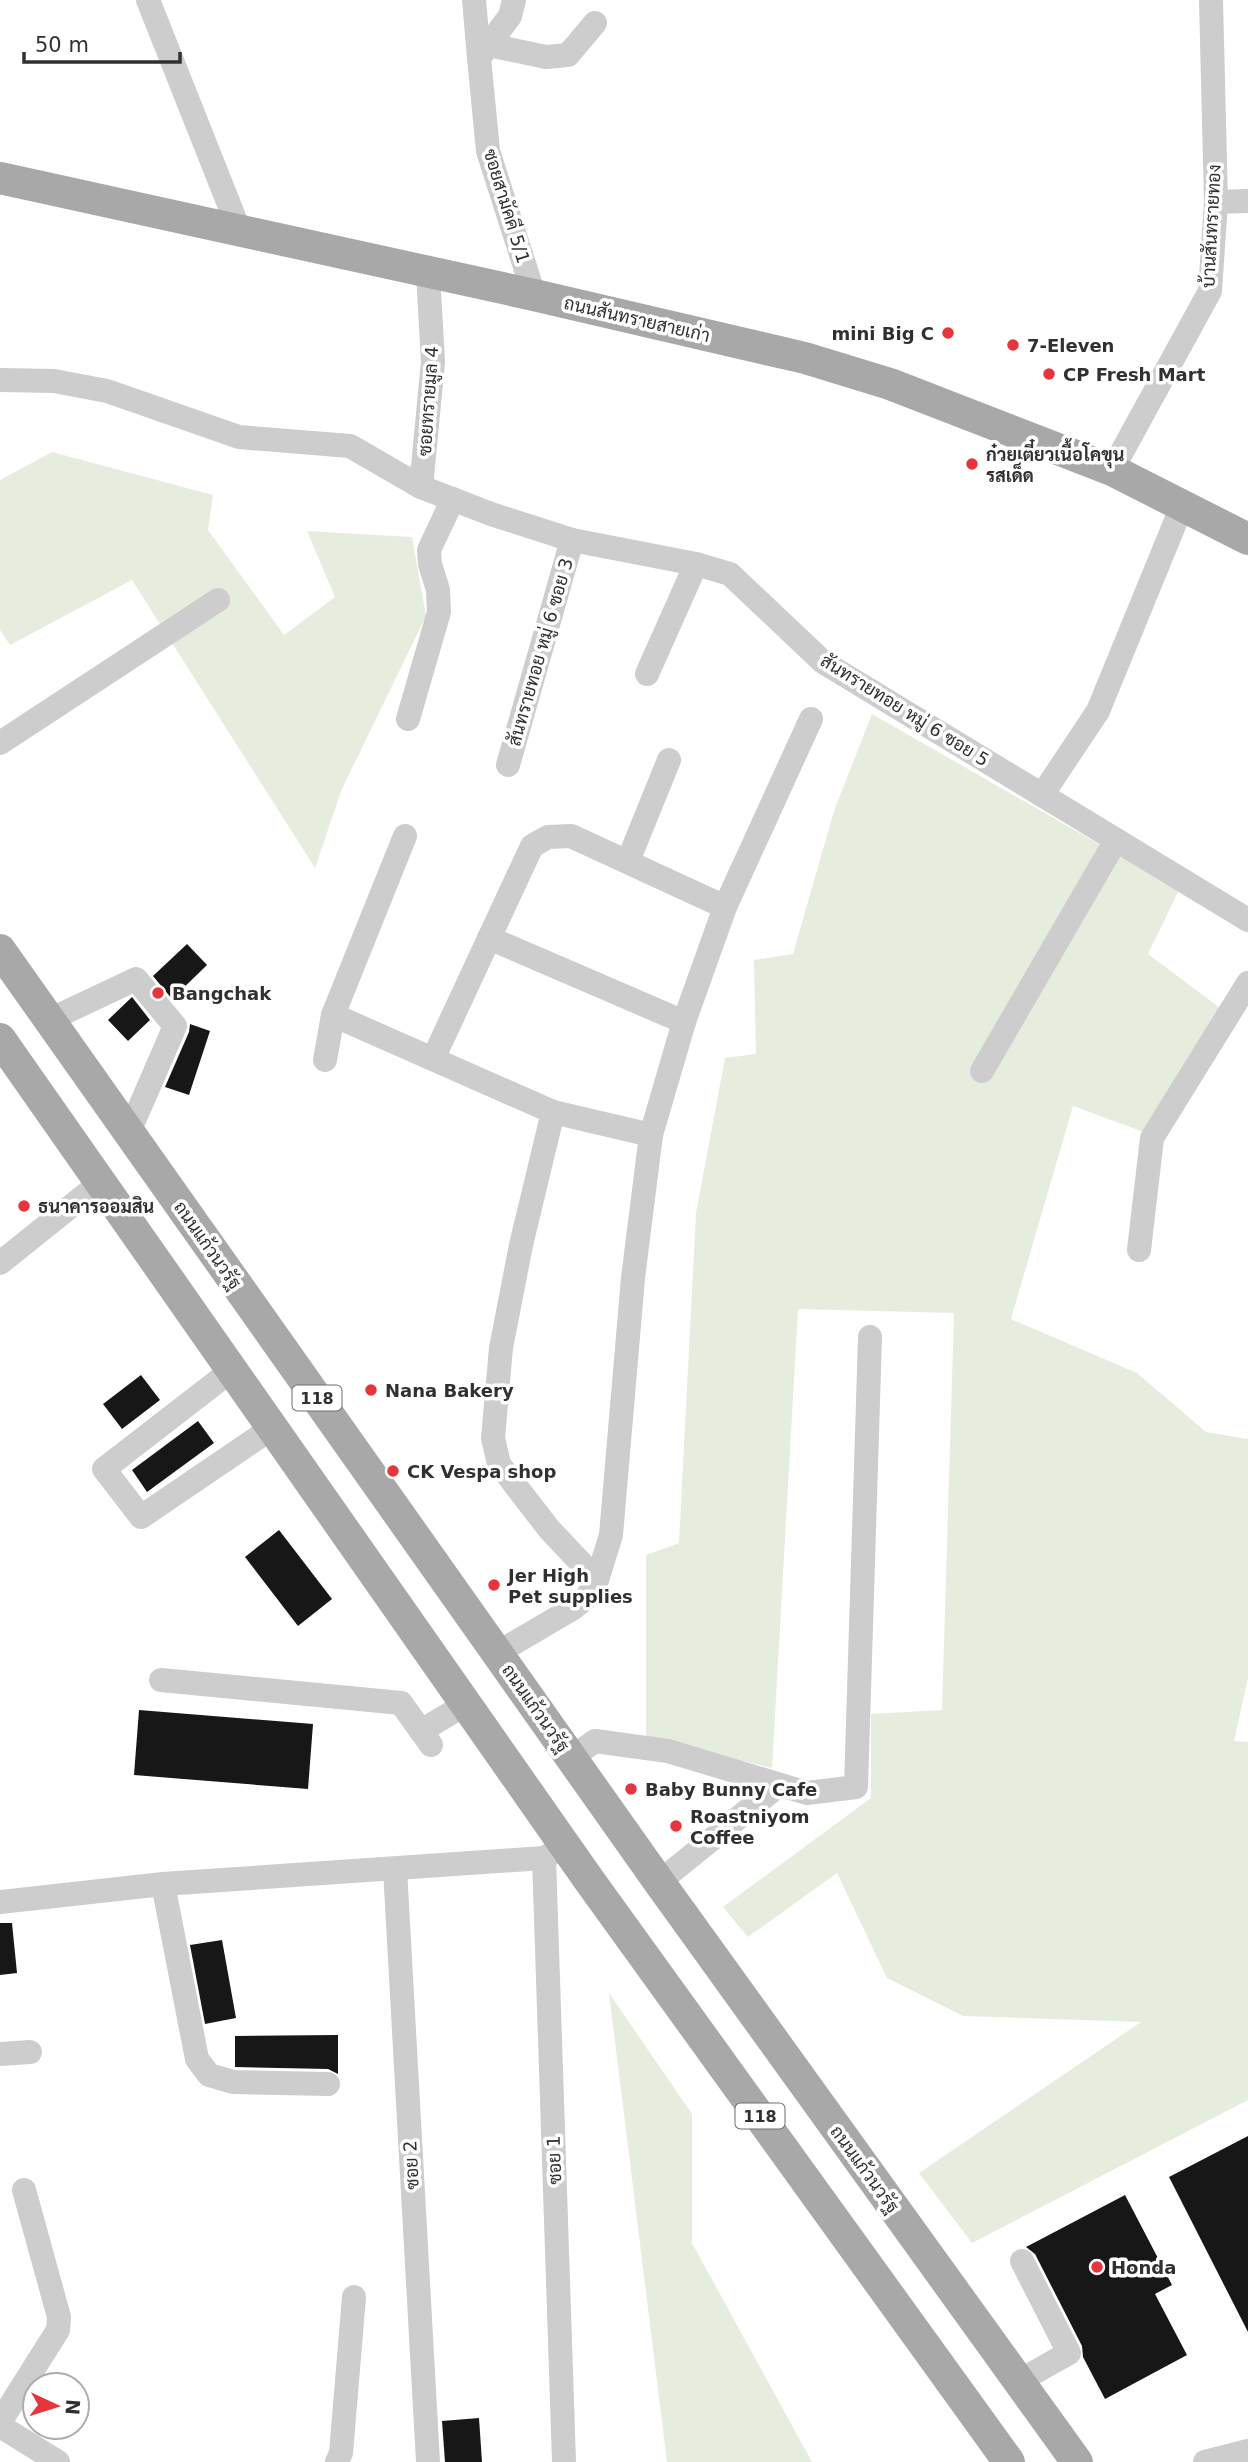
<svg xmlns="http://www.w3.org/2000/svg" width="1248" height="2462" font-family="'DejaVu Sans',Sarabun,sans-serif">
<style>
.green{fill:#e6eddf}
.building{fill:#171717}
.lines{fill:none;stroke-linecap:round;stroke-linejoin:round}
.minor{stroke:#cdcdcd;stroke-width:24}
.major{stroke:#a8a8a8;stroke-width:32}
.poi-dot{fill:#e5353d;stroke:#fff;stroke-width:2.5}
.labels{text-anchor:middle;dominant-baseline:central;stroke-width:7;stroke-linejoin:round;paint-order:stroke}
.shield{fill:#fff;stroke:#6e6e6e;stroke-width:2}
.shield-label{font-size:16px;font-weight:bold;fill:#303030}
.street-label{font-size:18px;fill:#303030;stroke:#fff}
.poi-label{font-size:18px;font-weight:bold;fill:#303030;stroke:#fff;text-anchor:start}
</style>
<rect width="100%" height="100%" fill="#fff"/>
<g class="green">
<polygon points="52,452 213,495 208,530 284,635 335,597 307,531 412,537 426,616 341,791 315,868 132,580 10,645 0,630 0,480"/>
<polygon points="872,714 1179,890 1148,954 1220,1008 1146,1133 1073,1106 1011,1319 1137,1373 1206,1432 1248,1439 1248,1678 1234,1741 1248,1742 1248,2100 972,2243 919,2173 1141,2022 963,2016 887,1978 837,1873 748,1937 723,1907 871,1798 871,1714 942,1710 954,1313 798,1309 772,1768 646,1738 646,1555 679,1543 696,1213 725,1058 756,1054 754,960 793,954 834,811"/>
<polygon points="609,1993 692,2114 692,2243 812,2462 667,2462"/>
</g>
<g class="building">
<polygon points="187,944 207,965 172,999 153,976"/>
<polygon points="132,997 150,1020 128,1041 108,1020"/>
<polygon points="190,1024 210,1031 189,1095 165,1087 189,1032"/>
<polygon points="141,1375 160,1400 122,1429 103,1404"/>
<polygon points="198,1421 214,1443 147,1492 132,1470"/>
<polygon points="279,1530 332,1599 298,1626 245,1557"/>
<polygon points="139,1710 313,1724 308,1789 134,1775"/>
<polygon points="0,1923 12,1923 17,1973 0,1975"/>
<polygon points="222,1940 236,2018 205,2024 190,1945"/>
<polygon points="338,2035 338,2074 328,2069 235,2067 235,2036"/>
<polygon points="1248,2136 1248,2332 1169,2177"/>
<polygon points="1125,2195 1172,2285 1155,2294 1187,2355 1105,2399 1083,2357 1082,2346 1035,2254 1026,2247"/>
<polygon points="479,2418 482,2462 445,2462 442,2421"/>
</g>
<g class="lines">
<g class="minor">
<polyline points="148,0 240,232"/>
<polyline points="474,0 479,58"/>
<polyline points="514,0 510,16 479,58 488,151 534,295"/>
<polyline points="489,45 546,57 568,55 595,23"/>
<polyline points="1216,202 1248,201"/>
<polyline points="0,380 54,381 107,391 239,437 350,446 421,487 491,514 572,540 696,564 730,574 823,662 1248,920"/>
<polyline points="1112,470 1210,291 1216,202 1211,0"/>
<polyline points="421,487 433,362 428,273"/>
<polyline points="647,674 696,564"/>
<polyline points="408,719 439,612 438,590 430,564 429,550 453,499"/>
<polyline points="0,743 218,600"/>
<polyline points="508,765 572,540"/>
<polyline points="1042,795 1098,711 1182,506"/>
<polyline points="628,861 669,760"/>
<polyline points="489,938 684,1022"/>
<polyline points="333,1015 553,1112 651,1135"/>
<polyline points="49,1020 136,979 175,1026 129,1132"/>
<polyline points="433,1059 532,846 548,837 571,836 725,907"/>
<polyline points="325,1060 333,1015 405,836"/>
<polyline points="982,1071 1116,840"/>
<polyline points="553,1112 521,1245 501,1348 493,1438 499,1464 549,1529 597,1580"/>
<polyline points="1139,1250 1152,1138 1248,983"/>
<polyline points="0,1263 100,1183"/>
<polyline points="232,1370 104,1469 141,1517 272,1428"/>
<polyline points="497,1653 572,1609 586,1598 597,1580 611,1535 633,1278 651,1135 684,1022 725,907 811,719"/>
<polyline points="161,1680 401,1703 431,1745"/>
<polyline points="421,1731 466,1704"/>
<polyline points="571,1758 595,1741 668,1751 807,1793 856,1787 870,1337"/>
<polyline points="544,1858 564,2462"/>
<polyline points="395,1869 428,2462"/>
<polyline points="659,1882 779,1785"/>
<polyline points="163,1884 197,2059 209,2075 233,2082 328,2084"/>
<polyline points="0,1902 163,1884 544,1858 556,1851"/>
<polyline points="0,2054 30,2052"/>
<polyline points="1019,2381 1069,2353 1022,2261"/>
<polyline points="0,2422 58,2330 59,2317 24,2190"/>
<polyline points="0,2426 58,2462"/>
<polyline points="337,2462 341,2453 354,2297"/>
<polyline points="1205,2462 1248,2451"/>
</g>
<g class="major">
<polyline points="0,178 534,295 805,358 890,384 1112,470 1248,539"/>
<polyline points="0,950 659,1882 1077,2462"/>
<polyline points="0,1039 589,1880 1009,2462"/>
</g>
</g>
<g class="poi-dot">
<circle cx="948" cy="333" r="7"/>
<circle cx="1013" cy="345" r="7"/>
<circle cx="1049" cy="374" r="7"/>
<circle cx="972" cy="464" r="7"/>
<circle cx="158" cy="993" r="7"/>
<circle cx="24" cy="1206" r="7"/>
<circle cx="371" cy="1390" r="7"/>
<circle cx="393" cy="1471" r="7"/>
<circle cx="494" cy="1585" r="7"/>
<circle cx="631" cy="1789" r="7"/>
<circle cx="676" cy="1826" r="7"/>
<circle cx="1097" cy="2267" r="7"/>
</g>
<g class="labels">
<g class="shield">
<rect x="292.5" y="1385.5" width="49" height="25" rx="5"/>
<rect x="735.5" y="2103.5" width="49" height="25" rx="5"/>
</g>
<g class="shield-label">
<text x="317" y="1398">118</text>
<text x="760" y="2116">118</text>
</g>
<g class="street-label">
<text transform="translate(507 206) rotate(73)">ซอยสามัคคี 5/1</text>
<text transform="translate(1211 226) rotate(-87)">บ้านสันทรายทอง</text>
<text transform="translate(637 319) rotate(13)">ถนนสันทรายสายเก่า</text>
<text transform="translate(428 401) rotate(-86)">ซอยทรายมูล 4</text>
<text transform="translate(540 652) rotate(-74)">สันทรายทอย หมู่ 6 ซอย 3</text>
<text transform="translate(905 710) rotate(32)">สันทรายทอย หมู่ 6 ซอย 5</text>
<text transform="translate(208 1245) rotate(55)">ถนนแก้วนวรัฐ</text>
<text transform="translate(536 1708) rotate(55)">ถนนแก้วนวรัฐ</text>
<text transform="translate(554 2160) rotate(-92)">ซอย 1</text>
<text transform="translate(411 2165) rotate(-93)">ซอย 2</text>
<text transform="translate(865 2169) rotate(54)">ถนนแก้วนวรัฐ</text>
</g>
<g class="poi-label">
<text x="934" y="333" text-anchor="end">mini Big C</text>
<text x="1027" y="345">7-Eleven</text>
<text x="1063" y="374">CP Fresh Mart</text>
<text x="986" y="454">ก๋วยเตี๋ยวเนื้อโคขุน<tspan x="986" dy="21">รสเด็ด</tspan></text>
<text x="172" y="993">Bangchak</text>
<text x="38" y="1206">ธนาคารออมสิน</text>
<text x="385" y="1390">Nana Bakery</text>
<text x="407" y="1471">CK Vespa shop</text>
<text x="508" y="1575">Jer High<tspan x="508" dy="21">Pet supplies</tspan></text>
<text x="645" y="1789">Baby Bunny Cafe</text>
<text x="690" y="1816">Roastniyom<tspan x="690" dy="21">Coffee</tspan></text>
<text x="1111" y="2267">Honda</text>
</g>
</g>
<g transform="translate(56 2406) rotate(94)"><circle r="33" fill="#ffffff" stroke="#acacac" stroke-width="2"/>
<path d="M0-5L12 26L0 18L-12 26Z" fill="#e5353d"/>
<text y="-10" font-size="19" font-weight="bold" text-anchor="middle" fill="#303030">N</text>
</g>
<path d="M24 52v10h156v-10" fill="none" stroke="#303030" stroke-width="3.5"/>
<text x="35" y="52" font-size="21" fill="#303030" stroke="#ffffff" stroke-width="5" paint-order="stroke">50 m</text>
</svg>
